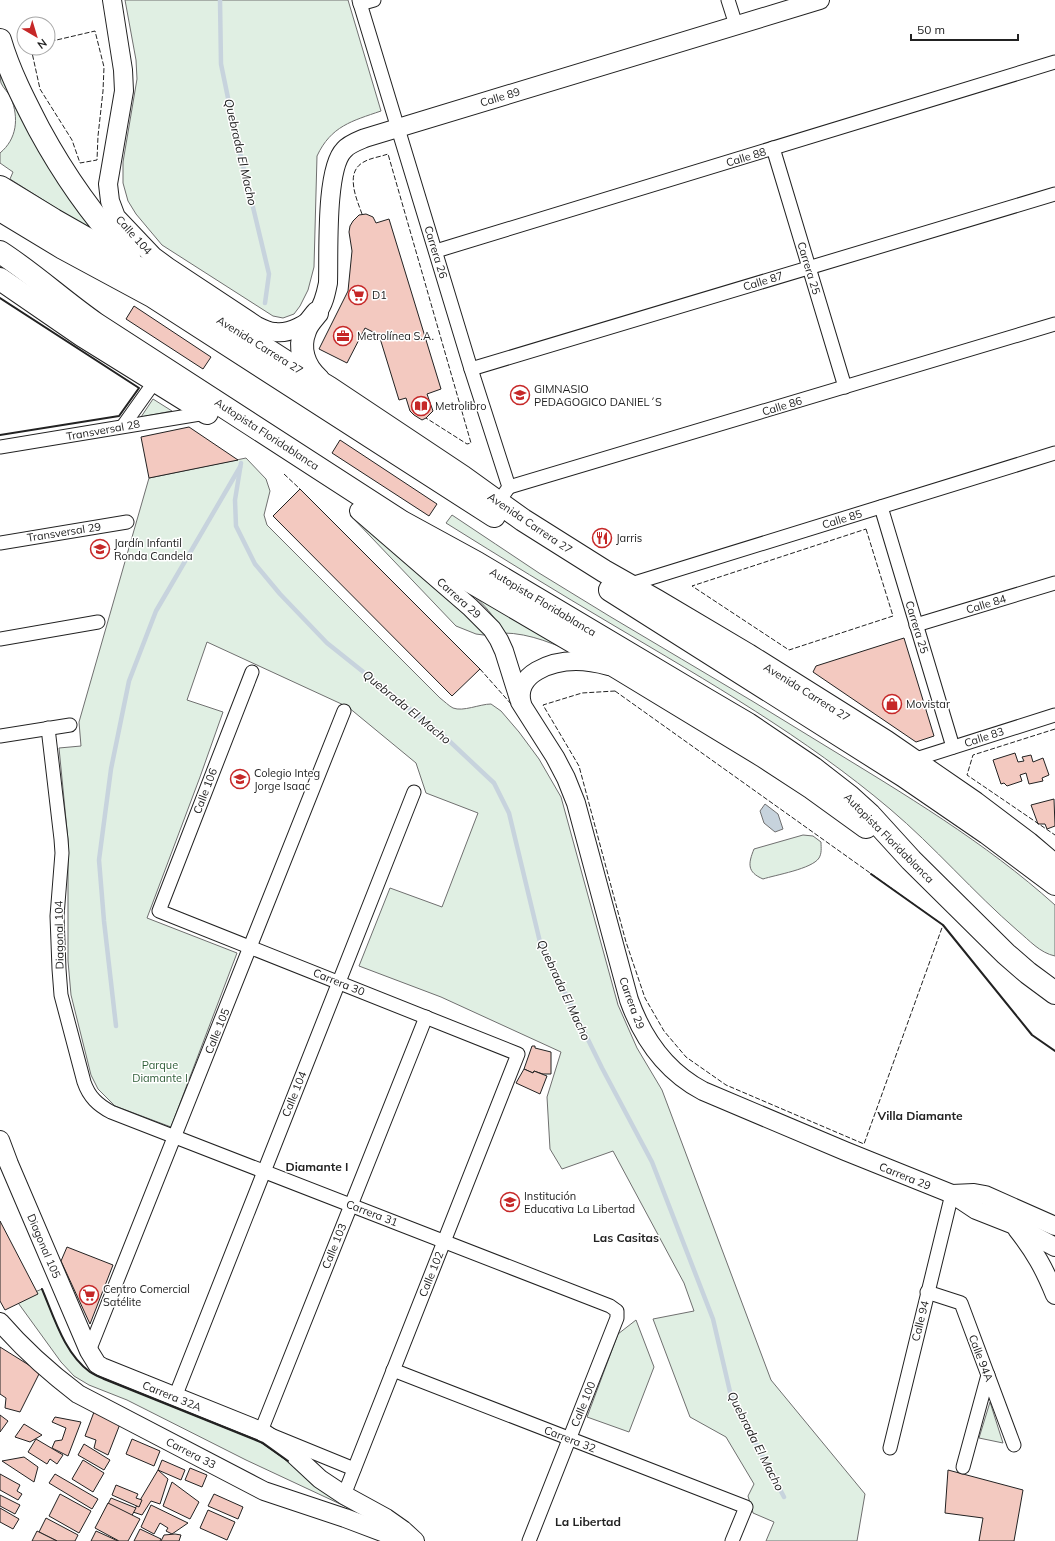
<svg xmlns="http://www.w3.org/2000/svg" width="1055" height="1541" font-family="Mulish,sans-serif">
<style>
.green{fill:#e0efe3;stroke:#6f6f6f}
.water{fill:#c7d3dd;stroke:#6f6f6f}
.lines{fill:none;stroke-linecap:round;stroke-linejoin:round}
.stream{stroke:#c7d3dd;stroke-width:4.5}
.building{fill:#f3c9c0;stroke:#222}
.street-casing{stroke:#222;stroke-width:15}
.secondary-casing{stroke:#222;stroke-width:20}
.highway-casing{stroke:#222;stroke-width:24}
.street{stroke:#fff;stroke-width:13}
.secondary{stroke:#fff;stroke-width:18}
.highway{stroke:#fff;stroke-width:22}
.fence{stroke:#222;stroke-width:1;stroke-dasharray:5 2;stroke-linecap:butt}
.wall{stroke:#222;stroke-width:2}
.labels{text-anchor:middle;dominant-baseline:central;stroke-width:3;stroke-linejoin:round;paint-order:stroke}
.street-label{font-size:11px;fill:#222;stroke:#fff}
.poi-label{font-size:11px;fill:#222;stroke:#fff;text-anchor:start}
.park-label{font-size:11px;fill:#2f5e38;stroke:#fff}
.water-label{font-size:12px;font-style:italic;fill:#222;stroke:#fff}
.neighbourhood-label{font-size:12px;font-weight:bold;fill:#222;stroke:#fff}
</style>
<rect width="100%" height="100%" fill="#fff"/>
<g class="green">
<path d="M125,0H348L381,111C352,121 331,126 317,156L314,267L308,290L300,306L294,314L283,318L273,316L162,245L136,214L128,201L123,183V162L137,79L136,60Z"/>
<path d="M0,67L94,232L10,179L13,172L0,163V153C17,139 19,118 11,98C9,93 3,88 1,83C0,78 0,71 0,67Z"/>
<polygon points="153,399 172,411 141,417"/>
<path d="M246,458L266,479L270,491L264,515L267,525L440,698C444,701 449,706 453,708C463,712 480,704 491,704L501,711L519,732L539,759L561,797L618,1005L637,1048L662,1090L771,1380L865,1494L857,1541H766L774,1522L753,1513L748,1496L754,1484L726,1437L690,1417L653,1319L694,1311L684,1283L613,1151L562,1169L550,1149L547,1097L561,1052L441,997L359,966L390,888L442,907L478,813L426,793L416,763L348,707L207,642L187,700L223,712L200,777L147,918L237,953L171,1127L115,1106L98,1089L91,1075L71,995L68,961V840L59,748L81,746L79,722L149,478Z"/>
<polygon points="350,515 445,594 491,636 476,634 456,626"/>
<path d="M452,515C481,534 510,554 539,573C633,632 730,686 824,745C904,794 985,842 1055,905V956C1040,953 1029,940 1018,931C973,892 935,847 890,809C805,737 709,682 613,625C557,592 502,558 446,523Z"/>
<path d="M446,574L581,655C555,645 531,633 503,633C489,605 470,592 446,574Z"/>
<path d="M803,835L813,836L821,842C821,848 822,853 819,858C812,869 775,875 763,879C747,872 748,864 754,849Z"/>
<path d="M42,1289C54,1317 64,1353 90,1372C94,1375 100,1377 104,1379L263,1443L353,1510L246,1460L127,1400L89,1385L74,1376L61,1362L16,1300Z"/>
<polygon points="636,1320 654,1367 629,1432 587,1417 618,1334"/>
<polygon points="990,1402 1003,1443 979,1438"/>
</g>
<polygon class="water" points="765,804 778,814 783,829 775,832 764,823 760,811"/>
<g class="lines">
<g class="stream">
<polyline points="220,0 221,64 235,132 269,274 265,303"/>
<polyline points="241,463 235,500 236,526 255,564 280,594 327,643 445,737 494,783 509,813 540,942 602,1068 652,1162 713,1319 731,1396 784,1497"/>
<polyline points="116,1026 104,921 99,860 111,769 129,681 156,611 240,467"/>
</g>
</g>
<g class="building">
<polygon points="366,214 373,217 376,223 389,219 441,389 427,394 433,411 426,418 422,420 414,415 410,411 406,398 399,400 379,335 365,328 347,363 319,349 348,291 352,251 349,232 350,226 353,221 359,215"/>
<polygon points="134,306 211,357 203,369 126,319"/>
<polygon points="189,427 238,460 149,478 141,437"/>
<polygon points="340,440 437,504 429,516 332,453"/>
<polygon points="300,489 480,669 452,696 273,516"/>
<polygon points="904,638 934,736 916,742 813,672 816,666"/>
<polygon points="1015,753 1018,762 1024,761 1022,757 1031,755 1033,762 1043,758 1049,775 1042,778 1043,781 1029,784 1026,773 1020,775 1022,781 1007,786 1004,783 1001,784 993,760"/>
<polygon points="1054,799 1055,826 1047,829 1045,824 1038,824 1031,805"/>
<polygon points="532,1046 535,1046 535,1048 551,1052 551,1074 543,1074 534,1071 533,1073 524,1069"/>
<polygon points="524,1069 533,1073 534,1071 547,1076 540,1094 516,1083"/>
<polygon points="0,1221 38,1294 5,1310 0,1301"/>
<polygon points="67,1247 113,1265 90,1324 61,1261"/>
<polygon points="0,1347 40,1372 20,1412 5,1408 6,1398 0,1394"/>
<polygon points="94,1412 120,1424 108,1455 94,1448 96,1440 85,1436"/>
<polygon points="0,1415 8,1421 0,1432"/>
<polygon points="55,1417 81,1422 68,1456 52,1448 55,1441 62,1440 66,1428 52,1422"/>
<polygon points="24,1424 42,1435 30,1442 15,1437"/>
<polygon points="36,1439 63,1455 57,1464 50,1459 47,1464 28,1452"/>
<polygon points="132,1439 160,1451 154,1466 126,1454"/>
<polygon points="84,1444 110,1460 104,1470 78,1455"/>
<polygon points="24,1457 38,1467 34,1482 2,1461"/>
<polygon points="83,1460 104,1473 93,1492 72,1479"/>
<polygon points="162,1460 185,1470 181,1480 158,1470"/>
<polygon points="190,1468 207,1475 202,1487 185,1480"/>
<polygon points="158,1470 168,1479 160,1504 151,1501 142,1515 133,1512"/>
<polygon points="948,1470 1023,1490 1014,1541 979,1541 983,1518 945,1513"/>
<polygon points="0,1474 20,1485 17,1491 22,1494 18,1500 0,1490"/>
<polygon points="55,1474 98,1499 92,1509 49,1483"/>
<polygon points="172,1482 199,1502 190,1519 163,1506"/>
<polygon points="116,1485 138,1494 136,1498 142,1500 139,1507 112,1495"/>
<polygon points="60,1494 91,1511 79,1533 49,1516"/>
<polygon points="214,1494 243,1507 238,1519 208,1506"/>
<polygon points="0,1495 20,1505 15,1514 0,1506"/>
<polygon points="111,1498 136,1508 120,1537 98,1524"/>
<polygon points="108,1503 140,1519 128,1541 119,1541 95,1528"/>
<polygon points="151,1505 188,1523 172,1534 166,1531 168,1528 160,1523 154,1534 141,1527"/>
<polygon points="0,1508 19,1519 13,1529 0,1522"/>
<polygon points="208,1510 235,1522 227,1540 200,1528"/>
<polygon points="46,1518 78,1535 75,1541 57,1541 39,1532"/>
<polygon points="140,1529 161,1539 160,1541 134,1541"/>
<polygon points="37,1531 57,1541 32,1541"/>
<polygon points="96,1531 118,1541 91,1541"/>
<polygon points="175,1534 181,1535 179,1541 161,1541 164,1535"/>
</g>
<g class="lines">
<g class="street-casing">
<g id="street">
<polyline points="359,0 471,369 509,487 504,494"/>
<polyline points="728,0 736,25"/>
<polyline points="360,4 374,0"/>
<polyline points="773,148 845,387"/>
<polyline points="436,251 1055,62"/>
<polyline points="471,369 1055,194"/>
<polyline points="123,426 155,381"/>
<polyline points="0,447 206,413"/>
<polyline points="509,487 1055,324"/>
<polyline points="881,507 953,747"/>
<polyline points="0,543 127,522"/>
<polyline points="628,585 1055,453"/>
<polyline points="916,625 1055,583"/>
<polyline points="0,639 98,622"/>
<polyline points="252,672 159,911 518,1054 344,1495"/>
<path d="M48,728L61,839L62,853L57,916L59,969L61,995L84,1082C89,1097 98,1105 111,1112L610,1306L617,1311V1318L529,1541"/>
<polyline points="0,736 70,725"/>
<polyline points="913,760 1055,715"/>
<polyline points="927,1292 961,1303 1014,1445"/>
<polyline points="89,1351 344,711"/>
<polyline points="393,1370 746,1507 732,1541"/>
<polyline points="175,1397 414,792"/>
<polyline points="890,1448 952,1194"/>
<polyline points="963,1467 988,1375"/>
<polyline points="354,1469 261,1431 426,1017"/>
</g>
</g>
<g class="secondary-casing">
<g id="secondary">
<path d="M112,0L123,70L124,91L108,184L110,201L116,217L153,256L168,267L257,326C263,329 269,332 275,332C290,334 308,324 317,313C324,304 326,293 328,283C329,255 325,169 344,150C349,144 358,141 365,138L820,0"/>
<path d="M359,511L470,607L492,629L499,640L504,651L520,702L555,757L566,778L576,803L629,1000C643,1039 665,1071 703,1091L845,1151L952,1194L976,1210L1014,1225L1055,1247"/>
<path d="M522,704C513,673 553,661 576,661C587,661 598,663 609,666"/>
<polyline points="0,1140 9,1164 89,1351 97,1364 102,1367 261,1431 291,1452 320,1479 344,1495 386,1518 403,1530 415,1541"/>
<polyline points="952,1194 974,1193 985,1195 1055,1226"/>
<path d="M1017,1229C1035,1252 1044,1268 1055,1295"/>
<path d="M0,1322C24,1350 49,1372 78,1394L264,1491L345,1518L406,1541"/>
</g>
</g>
<g class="highway-casing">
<g id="highway">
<path d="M0,40C9,71 24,100 39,129C64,175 93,217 129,255"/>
<polyline points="0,187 54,220 149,274 288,363 328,387 463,477 523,520 604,571 657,601 748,655 885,741 975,803 1028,843 1055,866"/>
<polyline points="0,210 63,248 152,296 494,516"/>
<path d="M0,252C34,274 63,301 96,324L402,522L477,563L702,697L748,724L813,768L849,796L870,815L911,860L1006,954L1028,973L1055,993"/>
<polyline points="0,279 83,336 207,413"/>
<path d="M317,313C313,318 307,324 305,331C298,348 304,367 318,379"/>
<polyline points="381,525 432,559 618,668 763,756 812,788 866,827"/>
<polyline points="610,590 904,776 987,833 1055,884"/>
</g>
</g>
<use href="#street" class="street"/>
<use href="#secondary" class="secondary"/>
<use href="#highway" class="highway"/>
<g class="fence">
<polyline points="31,48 40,89 72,140 80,163 97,160 98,136 103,91 104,67 95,31 48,42"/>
<path d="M362,214C357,200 345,174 362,163C369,158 380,157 388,154L471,443L467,444L426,418"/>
<polyline points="284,474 300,489"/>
<polygon points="866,529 893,616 789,650 692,586"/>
<polyline points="480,669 512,705"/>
<polygon points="615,691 943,925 864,1144 726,1085 686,1057 664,1031 645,998 626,942 579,766 543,705 582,693"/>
<polyline points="1055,729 973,755 967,775 1055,835"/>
</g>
<g class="wall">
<polyline points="0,298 139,388 119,416 0,435"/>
<polyline points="871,874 943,925 1032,1035 1055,1051"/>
<path d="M42,1289C54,1317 64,1353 90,1372C94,1375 100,1377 104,1379L263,1443L288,1461"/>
</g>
</g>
<defs>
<g id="supermarket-ring" transform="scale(1)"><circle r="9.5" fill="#fff" stroke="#c62828" stroke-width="1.5"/><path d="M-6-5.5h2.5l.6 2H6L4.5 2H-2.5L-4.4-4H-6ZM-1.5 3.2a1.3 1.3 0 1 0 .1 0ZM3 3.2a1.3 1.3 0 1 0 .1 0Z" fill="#c62828"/></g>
<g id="office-ring" transform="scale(1)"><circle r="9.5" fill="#fff" stroke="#c62828" stroke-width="1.5"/><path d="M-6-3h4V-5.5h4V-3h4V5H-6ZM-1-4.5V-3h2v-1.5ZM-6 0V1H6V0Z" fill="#c62828"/></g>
<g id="school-ring" transform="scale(1)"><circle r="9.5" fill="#fff" stroke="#c62828" stroke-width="1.5"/><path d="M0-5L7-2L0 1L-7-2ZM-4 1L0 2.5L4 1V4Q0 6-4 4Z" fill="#c62828"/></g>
<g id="library-ring" transform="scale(1)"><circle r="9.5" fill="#fff" stroke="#c62828" stroke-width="1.5"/><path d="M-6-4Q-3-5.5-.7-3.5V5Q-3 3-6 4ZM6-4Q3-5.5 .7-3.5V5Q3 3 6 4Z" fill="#c62828"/></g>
<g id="restaurant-ring" transform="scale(1)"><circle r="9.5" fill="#fff" stroke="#c62828" stroke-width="1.5"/><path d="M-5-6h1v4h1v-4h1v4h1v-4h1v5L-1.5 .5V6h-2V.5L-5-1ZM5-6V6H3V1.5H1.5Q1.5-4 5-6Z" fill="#c62828"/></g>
<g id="shop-ring" transform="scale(1)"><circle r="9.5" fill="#fff" stroke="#c62828" stroke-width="1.5"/><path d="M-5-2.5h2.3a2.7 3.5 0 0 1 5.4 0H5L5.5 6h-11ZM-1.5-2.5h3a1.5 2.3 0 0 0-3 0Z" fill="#c62828"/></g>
</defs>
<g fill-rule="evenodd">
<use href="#supermarket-ring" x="358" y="295"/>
<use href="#office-ring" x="343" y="336"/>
<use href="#school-ring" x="520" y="395"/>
<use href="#library-ring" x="421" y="406"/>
<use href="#restaurant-ring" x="602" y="538"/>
<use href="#school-ring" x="100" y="549"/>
<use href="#shop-ring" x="892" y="704"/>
<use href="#school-ring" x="240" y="779"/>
<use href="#school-ring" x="510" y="1202"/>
<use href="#supermarket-ring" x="89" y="1295"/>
</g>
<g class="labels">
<g class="street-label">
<text transform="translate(500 97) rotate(-17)">Calle 89</text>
<text transform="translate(746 157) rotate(-17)">Calle 88</text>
<text transform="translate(134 235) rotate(48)">Calle 104</text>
<text transform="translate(436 252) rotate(73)">Carrera 26</text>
<text transform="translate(809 268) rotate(73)">Carrera 25</text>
<text transform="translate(763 281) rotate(-17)">Calle 87</text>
<text transform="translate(260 345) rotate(32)">Avenida Carrera 27</text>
<text transform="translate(782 406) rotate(-17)">Calle 86</text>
<text transform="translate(103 430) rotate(-10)">Transversal 28</text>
<text transform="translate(267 434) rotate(33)">Autopista Floridablanca</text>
<text transform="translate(842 519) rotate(-17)">Calle 85</text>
<text transform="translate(530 523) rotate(34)">Avenida Carrera 27</text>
<text transform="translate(64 532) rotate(-9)">Transversal 29</text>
<text transform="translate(459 598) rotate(42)">Carrera 29</text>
<text transform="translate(543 602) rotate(31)">Autopista Floridablanca</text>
<text transform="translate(986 604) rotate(-17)">Calle 84</text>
<text transform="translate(917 627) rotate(73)">Carrera 25</text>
<text transform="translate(807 692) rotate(32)">Avenida Carrera 27</text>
<text transform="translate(984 737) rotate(-18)">Calle 83</text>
<text transform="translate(205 791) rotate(-69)">Calle 106</text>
<text transform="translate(889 838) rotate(45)">Autopista Floridablanca</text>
<text transform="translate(59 935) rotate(-91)">Diagonal 104</text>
<text transform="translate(339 982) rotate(22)">Carrera 30</text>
<text transform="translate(632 1003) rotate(70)">Carrera 29</text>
<text transform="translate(217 1031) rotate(-68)">Calle 105</text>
<text transform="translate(294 1094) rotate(-68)">Calle 104</text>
<text transform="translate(905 1176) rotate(22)">Carrera 29</text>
<text transform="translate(372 1213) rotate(21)">Carrera 31</text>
<text transform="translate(44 1246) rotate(67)">Diagonal 105</text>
<text transform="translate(334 1246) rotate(-68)">Calle 103</text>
<text transform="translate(431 1274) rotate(-68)">Calle 102</text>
<text transform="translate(920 1321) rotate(-76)">Calle 94</text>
<text transform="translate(981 1358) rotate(69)">Calle 94A</text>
<text transform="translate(172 1396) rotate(22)">Carrera 32A</text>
<text transform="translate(583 1404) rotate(-68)">Calle 100</text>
<text transform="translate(570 1439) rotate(21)">Carrera 32</text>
<text transform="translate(191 1453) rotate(27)">Carrera 33</text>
</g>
<g class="poi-label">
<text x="372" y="295">D1</text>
<text x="357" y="336">Metrolínea S.A.</text>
<text x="534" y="389">GIMNASIO<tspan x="534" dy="13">PEDAGOGICO DANIEL´S</tspan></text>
<text x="435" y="406">Metrolibro</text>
<text x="616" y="538">Jarris</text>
<text x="114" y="543">Jardín Infantil<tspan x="114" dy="13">Ronda Candela</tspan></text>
<text x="906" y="704">Movistar</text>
<text x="254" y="773">Colegio Integ<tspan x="254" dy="13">Jorge Isaac</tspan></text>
<text x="524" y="1196">Institución<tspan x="524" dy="13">Educativa La Libertad</tspan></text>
<text x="103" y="1289">Centro Comercial<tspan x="103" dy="13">Satélite</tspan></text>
</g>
<g class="park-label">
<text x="160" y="1065">Parque<tspan x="160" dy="13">Diamante I</tspan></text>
</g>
<g class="water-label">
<text transform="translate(241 152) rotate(77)">Quebrada El Macho</text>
<text transform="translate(407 707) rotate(39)">Quebrada El Macho</text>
<text transform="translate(564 990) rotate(65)">Quebrada El Macho</text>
<text transform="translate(756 1441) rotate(63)">Quebrada El Macho</text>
</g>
<g class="neighbourhood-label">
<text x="920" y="1115">Villa Diamante</text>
<text x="317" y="1166">Diamante I</text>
<text x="626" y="1237">Las Casitas</text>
<text x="588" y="1521">La Libertad</text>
</g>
</g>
<g transform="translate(36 36) rotate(142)"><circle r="19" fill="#ffffff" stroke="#a7a7a7"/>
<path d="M0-3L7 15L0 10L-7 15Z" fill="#c62828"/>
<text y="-6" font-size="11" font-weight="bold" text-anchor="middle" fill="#222222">N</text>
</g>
<path d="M911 34v6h107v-6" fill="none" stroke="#222222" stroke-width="2"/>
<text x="917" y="34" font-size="12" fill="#222222" stroke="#ffffff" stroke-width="3" paint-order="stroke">50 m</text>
</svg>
